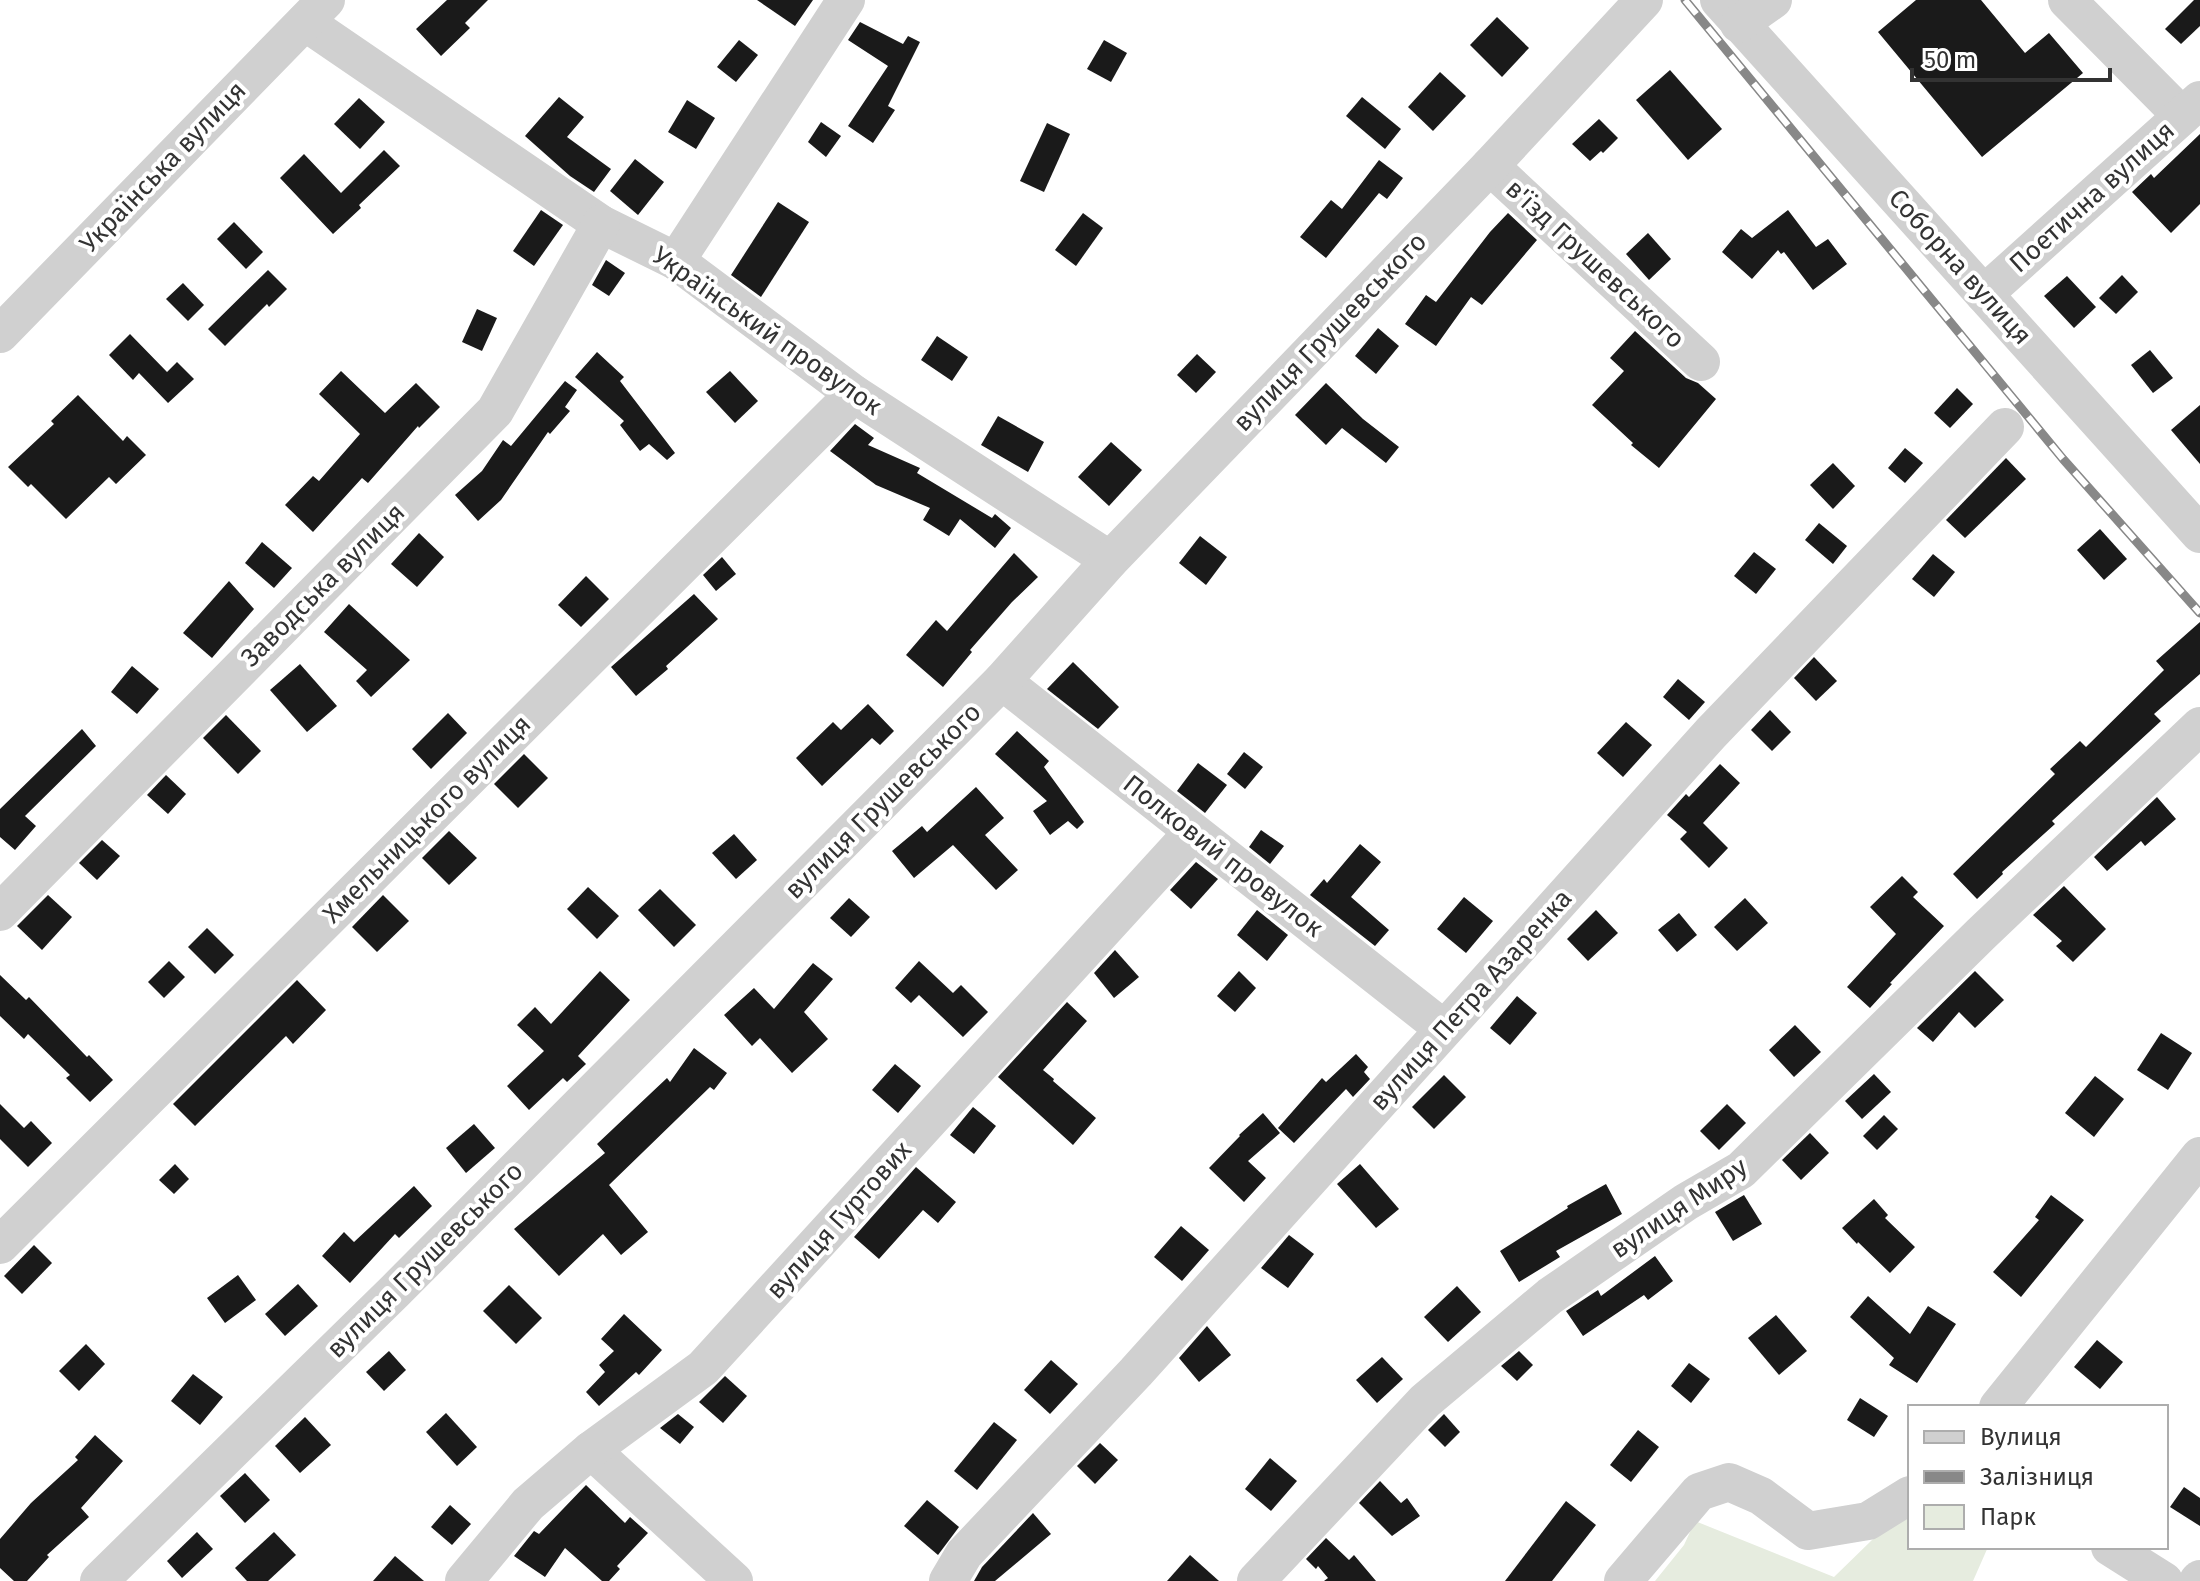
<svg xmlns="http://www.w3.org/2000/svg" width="2200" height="1581" font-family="'Fira Sans',sans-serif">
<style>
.green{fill:#e6ecdf}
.building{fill:#1a1a1a}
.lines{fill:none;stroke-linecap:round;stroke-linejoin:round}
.minor{stroke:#d0d0d0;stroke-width:38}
.rail-casing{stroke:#888;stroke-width:9}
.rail{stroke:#fff;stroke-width:6;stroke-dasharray:18;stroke-linecap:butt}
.labels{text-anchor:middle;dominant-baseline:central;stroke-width:8;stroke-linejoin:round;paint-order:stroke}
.street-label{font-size:26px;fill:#333;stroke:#fff}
</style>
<rect width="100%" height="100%" fill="#fff"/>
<polygon class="green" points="1910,1503 1910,1547 1988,1547 1973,1581 1655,1581 1684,1545 1695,1521 1834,1577"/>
<g class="building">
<polygon points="447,0 488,0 465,23 470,28 441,56 416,29"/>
<polygon points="757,0 813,0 795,26"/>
<polygon points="1916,0 1981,0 2025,53 2049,33 2083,73 1982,157 1878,32"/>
<polygon points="2194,0 2200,0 2200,26 2181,44 2165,29"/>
<polygon points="1497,17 1529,48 1502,77 1470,45"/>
<polygon points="860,22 903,44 908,36 920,42 888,106 895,110 873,143 848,126 888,66 848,40"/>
<polygon points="739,40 758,55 736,82 717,67"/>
<polygon points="1104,40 1127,53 1111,82 1087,69"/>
<polygon points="1670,70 1722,129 1688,160 1636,100"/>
<polygon points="1440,72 1466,96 1433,131 1408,107"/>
<polygon points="559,97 584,117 567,137 611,169 594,192 570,176 525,136"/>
<polygon points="1362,97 1401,129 1385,149 1346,116"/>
<polygon points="359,98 385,122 360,149 334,124"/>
<polygon points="687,100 715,118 696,149 668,132"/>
<polygon points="1599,119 1618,138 1603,153 1601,151 1590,161 1572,144"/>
<polygon points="821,122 841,136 826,157 808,142"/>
<polygon points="1047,123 1070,134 1044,192 1020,181"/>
<polygon points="2200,134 2200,204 2171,233 2132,192 2151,174 2154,178"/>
<polygon points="384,150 400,166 359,205 361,208 333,234 280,178 304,154 341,193"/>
<polygon points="635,159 664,182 638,215 610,191"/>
<polygon points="1379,160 1403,178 1387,199 1379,193 1326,258 1300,237 1331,200 1342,209"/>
<polygon points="778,202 809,222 761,297 731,275"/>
<polygon points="541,210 563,225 534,266 513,251"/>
<polygon points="1788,210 1816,247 1828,239 1847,264 1813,290 1784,252 1781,254 1778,250 1752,279 1722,252 1741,229 1752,238"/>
<polygon points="1083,213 1103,228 1076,266 1055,250"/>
<polygon points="1508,213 1537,240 1482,305 1471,297 1436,346 1405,324 1426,295 1436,302 1490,232"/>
<polygon points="234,222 263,252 246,269 217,239"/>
<polygon points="1648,233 1671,259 1649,280 1626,254"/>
<polygon points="606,260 625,273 609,296 592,285"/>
<polygon points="268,270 287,289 269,307 267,304 225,346 208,329"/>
<polygon points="2122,275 2138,292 2116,314 2099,298"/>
<polygon points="2067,276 2096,307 2074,328 2044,296"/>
<polygon points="183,283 204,305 188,321 166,299"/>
<polygon points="477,309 497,318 482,351 462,342"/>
<polygon points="1378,328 1399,346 1376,374 1355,356"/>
<polygon points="1635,331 1686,378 1698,383 1716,399 1659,468 1631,445 1633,443 1592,405 1624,371 1610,358"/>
<polygon points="130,334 167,372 177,362 194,379 168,403 139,373 133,380 109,355"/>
<polygon points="937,336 968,357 952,381 921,360"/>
<polygon points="2150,350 2173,378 2153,393 2131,365"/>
<polygon points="597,352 624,377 620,381 675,453 667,460 649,444 640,451 620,425 624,421 575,377"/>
<polygon points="1197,354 1216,372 1196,393 1177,375"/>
<polygon points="341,371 385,413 416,383 440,407 419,428 418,426 368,483 362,478 313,532 285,505 313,476 319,481 360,434 319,394"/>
<polygon points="730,371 758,401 735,423 706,392"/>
<polygon points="565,381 577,390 565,407 570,411 550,434 548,432 501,500 478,521 455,495 482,471 503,440 511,446"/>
<polygon points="1326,383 1363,419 1399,447 1386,463 1342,428 1326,445 1295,415"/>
<polygon points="1957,388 1973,404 1950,428 1934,413"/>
<polygon points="78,395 123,441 127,436 146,455 116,484 109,477 66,519 31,484 28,487 8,467 54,424 51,421"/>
<polygon points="2200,405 2200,464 2171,430"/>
<polygon points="998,416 1044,442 1028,472 981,445"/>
<polygon points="855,424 874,438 868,445 920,468 917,473 992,518 995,514 1011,528 995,548 960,519 949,536 923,520 930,508 876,485 830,451"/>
<polygon points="1111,442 1142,470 1109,506 1078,477"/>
<polygon points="1905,448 1923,463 1905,483 1888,468"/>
<polygon points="2006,458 2026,479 1965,538 1946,520"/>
<polygon points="1833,463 1855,486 1833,509 1810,485"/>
<polygon points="1819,523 1847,546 1833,564 1805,540"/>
<polygon points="2100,529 2127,559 2104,580 2077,550"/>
<polygon points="419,533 444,557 417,587 391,564"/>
<polygon points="1200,536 1227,557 1206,585 1179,563"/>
<polygon points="262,542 292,568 274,588 245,563"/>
<polygon points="1754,552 1776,569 1756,594 1734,576"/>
<polygon points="1014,553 1038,577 1012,602 970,650 972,652 943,687 906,655 936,620 947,631"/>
<polygon points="1933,554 1955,572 1934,597 1912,579"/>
<polygon points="722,557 736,574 716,591 703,575"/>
<polygon points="586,576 609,599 581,627 558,605"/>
<polygon points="229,581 254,609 212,658 183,633"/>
<polygon points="694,594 718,619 666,666 668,669 636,696 611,667"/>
<polygon points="349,604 410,660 371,697 356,681 367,670 324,632"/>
<polygon points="2200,622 2200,674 2154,714 2161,721 2052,821 2055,824 2002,872 2003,874 1977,899 1953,874 2055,774 2050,769 2080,741 2086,747 2164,670 2156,661"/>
<polygon points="1814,657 1837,681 1816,701 1794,678"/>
<polygon points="1073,662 1119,707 1098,729 1047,689"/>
<polygon points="300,664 337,706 307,732 270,690"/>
<polygon points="132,666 159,689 137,714 111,692"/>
<polygon points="1678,679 1705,702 1689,720 1663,697"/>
<polygon points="868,704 894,731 880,745 872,738 822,786 796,758 833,722 841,730"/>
<polygon points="1770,710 1791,732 1772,751 1751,730"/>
<polygon points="448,713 467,733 431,769 412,749"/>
<polygon points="226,715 261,751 238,774 203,738"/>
<polygon points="1626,722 1652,745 1623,777 1597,753"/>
<polygon points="82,729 96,746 25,816 36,826 15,850 0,837 0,809"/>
<polygon points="1017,731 1049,761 1044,767 1084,822 1077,829 1068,821 1050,835 1033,811 1047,801 995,754"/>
<polygon points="1244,752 1263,767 1245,789 1227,774"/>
<polygon points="524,754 548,778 518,808 494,784"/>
<polygon points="1198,763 1227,785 1205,813 1177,791"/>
<polygon points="1720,764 1740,783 1703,823 1728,848 1709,868 1680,839 1687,832 1667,815 1686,794 1689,797"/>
<polygon points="166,775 186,794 168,814 147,795"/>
<polygon points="976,787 1004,818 985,835 1018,870 996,890 953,845 914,878 892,851 922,826 927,832"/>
<polygon points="2157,797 2176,819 2145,846 2141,841 2107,871 2094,857"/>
<polygon points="1261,830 1284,846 1270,864 1249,847"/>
<polygon points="449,831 477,858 449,885 422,858"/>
<polygon points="734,834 757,860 736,879 712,853"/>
<polygon points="102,840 120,856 97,880 79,863"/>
<polygon points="1360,844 1381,862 1351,897 1389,930 1375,946 1310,895 1324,879 1327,883"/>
<polygon points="1196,862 1218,879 1191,909 1170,890"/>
<polygon points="1902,876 1918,892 1913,897 1944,926 1890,983 1892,984 1870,1008 1847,987 1896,934 1870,907"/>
<polygon points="2064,886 2106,929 2073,962 2056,946 2062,941 2033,915"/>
<polygon points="588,887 619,916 597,939 567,909"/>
<polygon points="660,889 696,925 674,947 638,910"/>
<polygon points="48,895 72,917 42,950 17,926"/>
<polygon points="383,895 409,921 377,952 352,927"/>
<polygon points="1464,897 1493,921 1466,953 1437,929"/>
<polygon points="849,898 870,917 851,937 830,918"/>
<polygon points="1745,898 1768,923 1737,951 1714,927"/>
<polygon points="1257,910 1288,935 1267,961 1237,935"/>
<polygon points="1596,910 1618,933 1588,961 1567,939"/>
<polygon points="1679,913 1697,935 1677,952 1658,930"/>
<polygon points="207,928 234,955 215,974 188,947"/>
<polygon points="1115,950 1139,977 1114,998 1094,973"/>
<polygon points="169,961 185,977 164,998 148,982"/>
<polygon points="919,961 953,993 961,985 988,1012 963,1037 919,995 911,1003 895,988"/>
<polygon points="813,963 833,979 804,1012 828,1039 792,1073 760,1038 752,1046 724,1015 754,988 774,1009"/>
<polygon points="600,971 630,1000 578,1056 586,1064 567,1082 563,1078 529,1110 507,1086 544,1051 517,1025 535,1007 551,1024"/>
<polygon points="1239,971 1256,988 1235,1012 1217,996"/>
<polygon points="1975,971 2004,1000 1975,1028 1959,1012 1933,1042 1917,1028"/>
<polygon points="0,975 26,1000 29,997 87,1057 89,1055 113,1080 90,1102 66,1078 70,1075 28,1034 24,1039 0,1016"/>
<polygon points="297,980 326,1010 293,1044 286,1036 195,1126 173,1104"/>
<polygon points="1517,996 1537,1013 1510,1045 1490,1028"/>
<polygon points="1067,1002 1087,1021 1043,1070 1054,1079 1053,1081 1096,1118 1073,1145 998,1077"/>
<polygon points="1795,1025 1821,1052 1794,1077 1769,1050"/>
<polygon points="2161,1033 2192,1053 2168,1090 2137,1070"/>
<polygon points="694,1048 727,1073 714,1090 710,1087 609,1185 648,1232 621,1255 603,1234 559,1276 514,1229 605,1153 597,1144 667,1078 670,1082"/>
<polygon points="1356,1054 1368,1067 1364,1072 1370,1079 1353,1097 1346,1089 1294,1143 1278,1128 1322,1078 1326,1082"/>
<polygon points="895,1064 921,1086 898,1113 872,1090"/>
<polygon points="1874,1074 1891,1092 1862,1119 1845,1101"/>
<polygon points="1444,1075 1466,1097 1434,1129 1412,1107"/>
<polygon points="2095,1076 2124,1099 2094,1137 2065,1113"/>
<polygon points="0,1104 24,1128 31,1121 52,1143 28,1167 0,1139"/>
<polygon points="1727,1104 1746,1123 1719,1150 1700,1131"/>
<polygon points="973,1107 996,1126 974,1154 950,1135"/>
<polygon points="1263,1113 1280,1133 1248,1161 1266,1178 1244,1202 1209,1168 1240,1136 1239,1135"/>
<polygon points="1884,1115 1898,1129 1877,1150 1863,1136"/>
<polygon points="474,1124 495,1148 466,1173 446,1148"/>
<polygon points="1810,1133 1829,1153 1801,1180 1782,1160"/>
<polygon points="175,1164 189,1179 174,1194 159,1180"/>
<polygon points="1360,1164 1399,1209 1376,1228 1337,1184"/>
<polygon points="916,1167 956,1202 938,1223 923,1210 879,1259 854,1237"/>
<polygon points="1606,1184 1622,1214 1556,1251 1560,1257 1519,1282 1500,1251 1568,1208 1567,1206"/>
<polygon points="414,1186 432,1206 399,1238 395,1234 350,1283 322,1256 344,1232 354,1242"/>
<polygon points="1744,1195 1762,1224 1733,1241 1715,1212"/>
<polygon points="2051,1195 2084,1220 2021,1297 1993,1272 2039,1220 2035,1217"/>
<polygon points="1874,1199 1888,1215 1885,1218 1915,1247 1890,1273 1858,1242 1857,1244 1842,1228"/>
<polygon points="1181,1226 1209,1250 1182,1281 1154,1257"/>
<polygon points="1289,1235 1314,1254 1288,1288 1261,1268"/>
<polygon points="34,1245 52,1263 22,1294 4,1276"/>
<polygon points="1655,1256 1673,1281 1648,1300 1644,1295 1583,1336 1566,1311 1598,1290 1601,1296"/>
<polygon points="238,1275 256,1300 225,1323 207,1298"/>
<polygon points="298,1284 318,1306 285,1336 265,1314"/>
<polygon points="509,1285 542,1318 516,1344 483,1311"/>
<polygon points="1457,1286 1481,1312 1448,1342 1424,1317"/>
<polygon points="1868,1296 1910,1334 1928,1306 1956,1324 1917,1383 1889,1365 1894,1358 1850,1317"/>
<polygon points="624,1314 662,1350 639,1375 636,1372 599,1406 586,1392 605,1372 599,1365 614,1351 601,1339"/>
<polygon points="1776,1315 1807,1351 1779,1375 1748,1338"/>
<polygon points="1207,1326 1231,1355 1199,1382 1179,1358"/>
<polygon points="2097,1340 2123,1362 2100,1389 2074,1367"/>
<polygon points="86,1344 105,1364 79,1391 59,1371"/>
<polygon points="389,1351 406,1370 384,1391 366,1372"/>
<polygon points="1519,1351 1533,1365 1517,1381 1501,1366"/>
<polygon points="1382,1357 1403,1379 1377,1403 1356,1380"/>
<polygon points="1051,1360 1078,1384 1050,1414 1024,1390"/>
<polygon points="1689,1363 1710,1379 1691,1403 1671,1386"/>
<polygon points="193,1374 223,1397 200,1425 171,1401"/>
<polygon points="725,1376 747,1396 723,1423 699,1402"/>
<polygon points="1860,1398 1888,1416 1874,1437 1847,1420"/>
<polygon points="446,1413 477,1447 457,1466 426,1432"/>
<polygon points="678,1414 694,1427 680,1444 660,1428"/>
<polygon points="1444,1414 1460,1432 1445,1447 1428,1430"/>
<polygon points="305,1417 331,1445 300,1473 275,1446"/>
<polygon points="994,1422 1017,1440 977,1490 954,1471"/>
<polygon points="1638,1430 1659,1447 1631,1482 1610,1465"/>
<polygon points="95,1435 123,1461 81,1508 89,1517 47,1555 49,1557 27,1581 14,1581 0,1568 0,1539 31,1503 78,1460 75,1457"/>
<polygon points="1100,1443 1118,1460 1095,1484 1077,1466"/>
<polygon points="1270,1458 1297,1481 1271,1511 1245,1489"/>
<polygon points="245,1473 270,1500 245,1523 220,1496"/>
<polygon points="1380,1481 1401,1503 1407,1498 1420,1516 1392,1536 1359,1503"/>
<polygon points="586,1485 625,1523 630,1517 648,1533 617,1566 620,1569 609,1581 602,1581 565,1548 545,1577 514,1556 534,1531 539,1534"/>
<polygon points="2184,1487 2200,1498 2200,1526 2170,1507"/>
<polygon points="927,1500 959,1527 938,1555 904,1526"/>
<polygon points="1566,1501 1596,1525 1552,1581 1505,1581"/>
<polygon points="450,1505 471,1524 452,1545 431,1527"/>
<polygon points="1033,1513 1051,1534 995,1581 974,1581 982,1567"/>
<polygon points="197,1532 213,1549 182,1578 167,1561"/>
<polygon points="274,1532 296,1555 268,1581 247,1581 235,1568"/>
<polygon points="1326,1538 1349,1560 1354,1555 1376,1581 1324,1581 1328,1578 1318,1566 1316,1569 1306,1559"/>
<polygon points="1190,1555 1219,1581 1167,1581"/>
<polygon points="395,1556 424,1581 373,1581"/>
</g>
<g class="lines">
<g class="minor">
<polyline points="1719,0 2200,534"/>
<polyline points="2067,0 2182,116"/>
<polyline points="305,22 601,224 676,261 854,394 1110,560"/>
<polyline points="1739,24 1773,0"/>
<polyline points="1490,166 1701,362"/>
<polyline points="676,261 846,0"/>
<polyline points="1984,294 2200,100"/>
<polyline points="0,334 326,0"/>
<polyline points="1002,681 1444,1029"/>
<polyline points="0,912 495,411 601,224"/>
<polyline points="0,1245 854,394"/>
<polyline points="1998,1407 2200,1156"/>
<polyline points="591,1450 734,1581"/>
<polyline points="2110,1547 2164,1581"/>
<polyline points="99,1581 395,1291 1002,681 1110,560 1490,166 1644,0"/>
<polyline points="464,1581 528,1504 591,1450 703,1368 1192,833"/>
<polyline points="948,1581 964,1554 1136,1372 1711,733 2005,427"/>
<polyline points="1256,1581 1425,1401 1550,1296 1686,1202 1741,1170 1981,934 2200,726"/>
<polyline points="1623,1581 1699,1492 1729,1482 1761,1496 1808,1531 1868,1521 1910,1495"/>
<polyline points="2198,1581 2200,1579"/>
</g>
<g class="rail-casing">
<polyline id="rail" points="1685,0 2063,459 2200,613"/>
</g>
<use href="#rail" class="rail"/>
</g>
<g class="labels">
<g class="street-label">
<text transform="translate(163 167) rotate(-46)">Українська вулиця</text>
<text transform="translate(2092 197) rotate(-42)">Поетична вулиця</text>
<text transform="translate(1595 264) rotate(43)">в'їзд Грушевського</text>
<text transform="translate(1960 267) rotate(48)">Соборна вулиця</text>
<text transform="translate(767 331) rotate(35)">Український провулок</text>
<text transform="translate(1330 332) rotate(-46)">вулиця Грушевського</text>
<text transform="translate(323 585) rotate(-45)">Заводська вулиця</text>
<text transform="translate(883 801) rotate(-45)">вулиця Грушевського</text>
<text transform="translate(427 819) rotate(-45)">Хмельницького вулиця</text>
<text transform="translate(1223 856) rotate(38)">Полковий провулок</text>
<text transform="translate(1471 1000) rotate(-48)">вулиця Петра Азаренка</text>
<text transform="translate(1679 1208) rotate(-34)">вулиця Миру</text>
<text transform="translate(839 1220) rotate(-48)">вулиця Гуртових</text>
<text transform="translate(425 1260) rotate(-45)">вулиця Грушевського</text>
</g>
</g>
<rect x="1908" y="1405" width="260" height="144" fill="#ffffff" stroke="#adadad" stroke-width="2"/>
<rect x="1924" y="1431" width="40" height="12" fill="#d0d0d0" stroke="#adadad" stroke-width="2"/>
<text x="1980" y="1445" font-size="24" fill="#333333">Вулиця</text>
<rect x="1924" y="1471" width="40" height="12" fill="#888888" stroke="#adadad" stroke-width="2"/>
<text x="1980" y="1485" font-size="24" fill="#333333">Залізниця</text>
<rect x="1924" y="1505" width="40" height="24" fill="#e6ecdf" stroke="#adadad" stroke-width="2"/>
<text x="1980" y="1525" font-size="24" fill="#333333">Парк</text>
<path d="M1912 68v12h198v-12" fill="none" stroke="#333333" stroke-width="4"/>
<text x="1924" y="68" font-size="24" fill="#333333" stroke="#ffffff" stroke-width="6" paint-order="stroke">50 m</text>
</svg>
